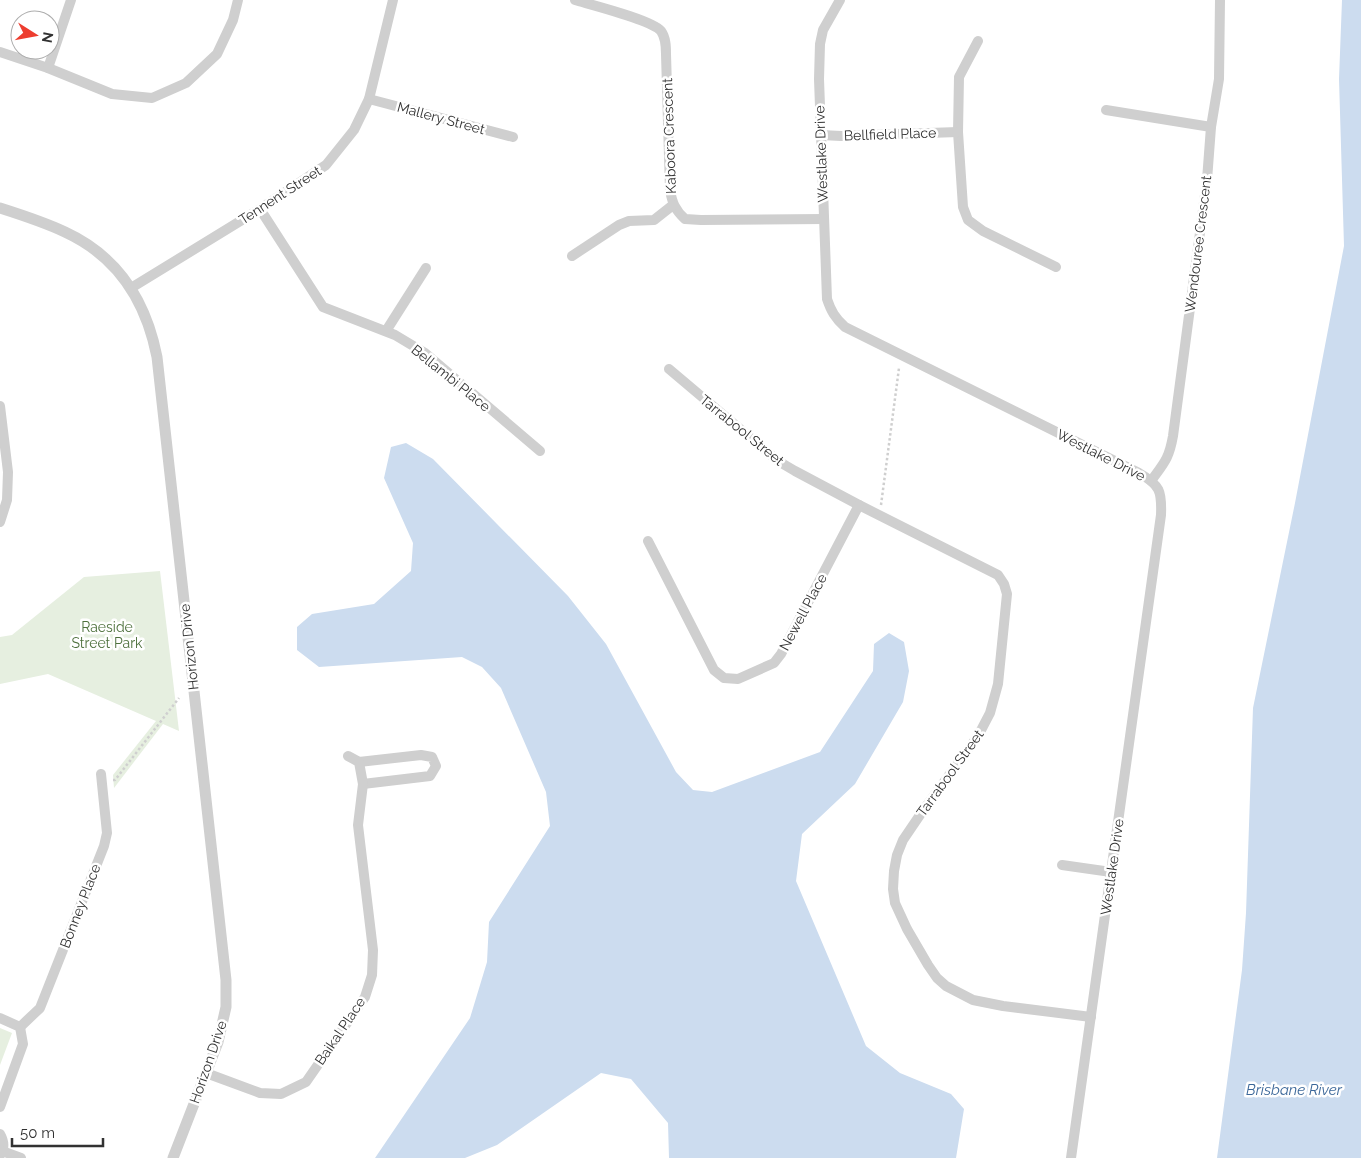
<svg xmlns="http://www.w3.org/2000/svg" width="1361" height="1158" font-family="Raleway,sans-serif">
<style>
.green{fill:#e6efe0}
.water{fill:#ccdcef}
.lines{fill:none;stroke-linecap:round;stroke-linejoin:round}
.path{stroke:#cfcfcf;stroke-width:2.5;stroke-dasharray:2.5 2.5;stroke-linecap:butt}
.minor{stroke:#cfcfcf;stroke-width:10}
.tertiary{stroke:#cfcfcf;stroke-width:11}
.labels{text-anchor:middle;dominant-baseline:central;stroke-width:5;stroke-linejoin:round;paint-order:stroke}
.street-label{font-size:14px;fill:#323232;stroke:#fff}
.park-label{font-size:14px;fill:#4d703c;stroke:#fff}
.water-label{font-size:15px;font-style:italic;fill:#3b6799;stroke:#fff}
</style>
<rect width="100%" height="100%" fill="#fff"/>
<g class="green">
<polygon points="160,571 179,731 163,724 114,788 113,775 156,721 48,674 0,684 0,637 12,635 84,577"/>
<polygon points="0,1028 12,1033 0,1065"/>
</g>
<g class="water">
<polygon points="1342,0 1361,0 1361,1158 1217,1158 1242,970 1246,913 1253,708 1295,503 1344,246 1339,79"/>
<polygon points="406,443 433,459 568,596 606,644 676,772 693,790 712,792 820,752 873,671 874,644 889,633 904,642 909,671 903,702 855,784 802,834 796,881 866,1046 900,1073 951,1094 964,1109 956,1158 669,1158 668,1123 631,1079 601,1073 497,1145 465,1158 375,1158 470,1018 487,962 489,922 550,826 546,792 501,688 482,667 462,657 319,667 297,650 297,627 312,614 374,604 411,571 413,543 384,478 391,447"/>
</g>
<g class="lines">
<g class="path">
<polyline points="881,505 899,368"/>
<polyline points="113,780 115,780 179,698"/>
</g>
<g class="minor">
<path d="M575,0C592,5 652,20 661,31C666,38 666,47 666,54L670,190C672,202 675,210 685,219L701,220L824,219"/>
<path d="M840,0L823,30L820,44L819,79L827,299C831,311 835,318 845,327L1139,473C1160,485 1162,491 1161,515L1071,1158"/>
<polyline points="978,41 959,77 958,132 963,207 968,220 983,231 1056,267"/>
<polyline points="0,52 48,68 112,94 152,98 186,83 217,54 233,20 238,0"/>
<polyline points="48,68 71,0"/>
<polyline points="369,99 513,137"/>
<polyline points="1106,110 1211,127"/>
<polyline points="821,135 841,136 958,132"/>
<polyline points="260,209 323,307 395,335 425,353 540,451"/>
<polyline points="572,256 619,225 629,221 654,220 673,205"/>
<polyline points="131,288 260,209 326,165 354,130 369,99 393,0"/>
<polyline points="386,331 426,268"/>
<polyline points="669,369 778,461 795,471 859,505 998,575 1004,584 1007,594 998,684 990,713 978,736 922,812 903,840 897,855 894,871 893,889 895,903 907,929 928,965 937,978 946,986 973,1000 1003,1006 1091,1017"/>
<polyline points="0,406 8,472 7,500 0,522"/>
<path d="M1151,481C1164,463 1169,459 1173,436L1207,180L1211,127L1219,79L1220,0"/>
<polyline points="648,541 714,670 724,678 738,679 774,663 781,654 859,505"/>
<polyline points="359,762 421,755 432,757 436,766 430,776 363,784"/>
<polyline points="1062,865 1111,872"/>
<polyline points="0,1018 20,1027 23,1044 0,1107"/>
<polyline points="20,1027 40,1008 104,846 107,833 101,774"/>
<polyline points="206,1073 260,1093 281,1094 306,1082 365,997 372,975 373,950 358,825 363,784 359,762 348,756"/>
<path d="M0,1134C4,1141 5,1148 0,1155"/>
<polyline points="2,1151 21,1158"/>
</g>
<path class="tertiary" d="M0,208C22,215 44,222 65,232C117,256 146,301 157,357L226,980V1007L218,1042L173,1158"/>
</g>
<g class="labels">
<g class="street-label">
<text transform="translate(441 118) rotate(15)">Mallery Street</text>
<text transform="translate(890 134) rotate(-2)">Bellfield Place</text>
<text transform="translate(669 136) rotate(-92)">Kaboora Crescent</text>
<text transform="translate(821 154) rotate(-92)">Westlake Drive</text>
<text transform="translate(280 195) rotate(-33)">Tennent Street</text>
<text transform="translate(1198 244) rotate(-83)">Wendouree Crescent</text>
<text transform="translate(451 378) rotate(39)">Bellambi Place</text>
<text transform="translate(742 430) rotate(39)">Tarrabool Street</text>
<text transform="translate(1101 455) rotate(27)">Westlake Drive</text>
<text transform="translate(803 612) rotate(-62)">Newell Place</text>
<text transform="translate(189 647) rotate(-96)">Horizon Drive</text>
<text transform="translate(950 773) rotate(-54)">Tarrabool Street</text>
<text transform="translate(1112 867) rotate(-82)">Westlake Drive</text>
<text transform="translate(80 906) rotate(-69)">Bonney Place</text>
<text transform="translate(340 1031) rotate(-56)">Baikal Place</text>
<text transform="translate(208 1062) rotate(-71)">Horizon Drive</text>
</g>
<g class="park-label">
<text x="107" y="627">Raeside<tspan x="107" dy="16">Street Park</tspan></text>
</g>
<g class="water-label">
<text x="1294" y="1090">Brisbane River</text>
</g>
</g>
<g transform="translate(35 35) rotate(101)"><circle r="24" fill="#ffffff" stroke="#adadad"/>
<path d="M0-4L9 19L0 12L-9 19Z" fill="#ed3d2f"/>
<text y="-8" font-size="14" font-weight="bold" text-anchor="middle" fill="#323232">N</text>
</g>
<path d="M12 1138v8h91v-8" fill="none" stroke="#323232" stroke-width="2.5"/>
<text x="20" y="1138" font-size="15" fill="#323232" stroke="#ffffff" stroke-width="4" paint-order="stroke">50 m</text>
</svg>
